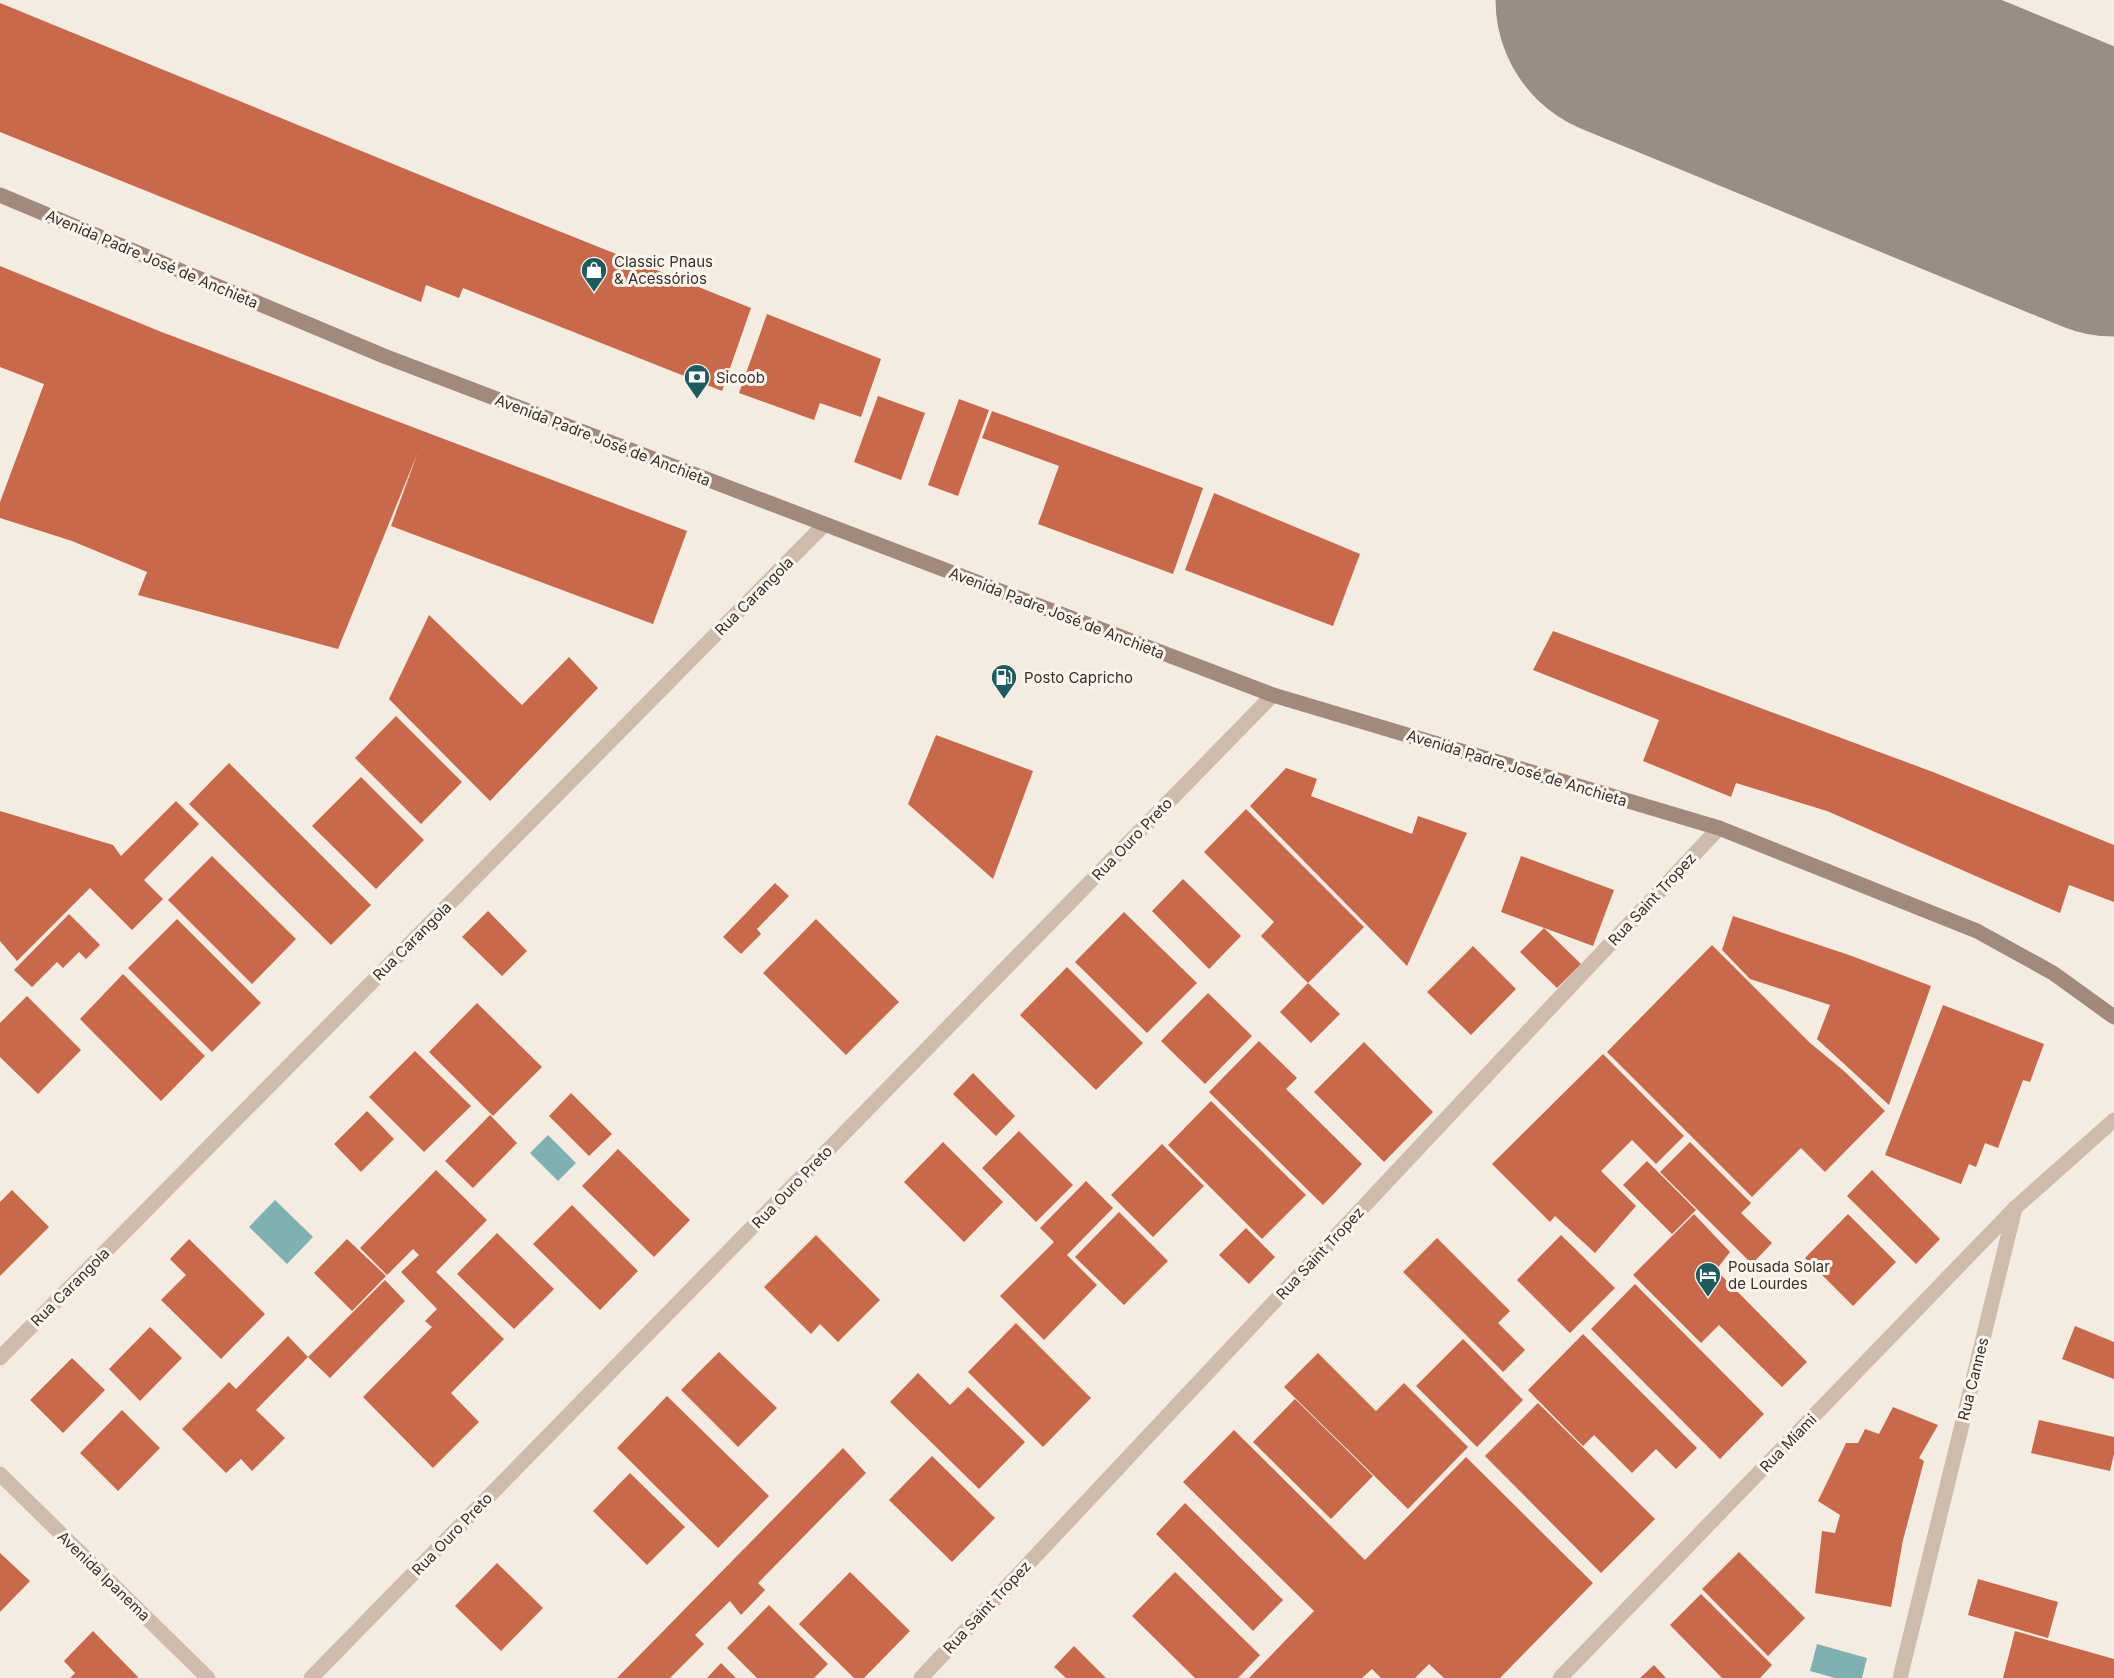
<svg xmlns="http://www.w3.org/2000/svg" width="2114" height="1678" font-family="Inter,sans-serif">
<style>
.water{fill:#7fb0b2}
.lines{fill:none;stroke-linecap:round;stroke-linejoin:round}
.runway{stroke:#988e86;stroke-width:279}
.building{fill:#c8694b}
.street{stroke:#cdbbac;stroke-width:15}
.secondary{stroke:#a18a7d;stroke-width:15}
.labels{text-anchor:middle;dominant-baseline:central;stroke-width:6;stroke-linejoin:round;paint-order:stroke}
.street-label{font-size:15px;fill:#3b302b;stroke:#fbf5ee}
.poi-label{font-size:15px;fill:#3b302b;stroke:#fbf5ee;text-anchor:start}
</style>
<rect width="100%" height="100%" fill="#f4ebe1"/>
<g class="water">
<polygon points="548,1135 576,1163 558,1181 530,1153"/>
<polygon points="275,1200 313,1237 287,1264 249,1227"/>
<polygon points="1817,1644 1867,1658 1862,1678 1835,1678 1810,1671"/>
</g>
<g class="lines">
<polyline class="runway" points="1635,0 2114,197"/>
</g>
<g class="building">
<polygon points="0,3 464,193 751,308 722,391 463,288 459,298 426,285 421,302 0,132"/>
<polygon points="0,266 159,331 687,531 653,624 391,526 418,452 338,649 138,595 147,572 72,541 0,518 0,502 44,384 0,367"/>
<polygon points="767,314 881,359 861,417 820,403 814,420 739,393"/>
<polygon points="878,396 925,413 901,480 854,462"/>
<polygon points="959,399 989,410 958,496 928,485"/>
<polygon points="992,411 1203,488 1173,574 1038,524 1059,466 982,438"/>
<polygon points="1214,493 1360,554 1333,626 1185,570"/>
<polygon points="429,615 522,705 569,657 598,688 490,801 389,699"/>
<polygon points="1553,631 1933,772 2114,845 2114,902 2069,885 2060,913 1827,811 1736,783 1731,797 1643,761 1659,720 1533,670"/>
<polygon points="396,716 462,782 421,824 355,758"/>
<polygon points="936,735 1033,771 993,879 908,804"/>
<polygon points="229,763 371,905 331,945 189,804"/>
<polygon points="1286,768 1317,779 1311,796 1412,834 1418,816 1467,833 1407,966 1250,806"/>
<polygon points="361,777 424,840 376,889 312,826"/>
<polygon points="176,801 199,824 144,880 163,899 132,930 90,888 17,961 0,941 0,811 113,845 121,856"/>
<polygon points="1246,809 1364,927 1308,983 1261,936 1274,922 1204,852"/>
<polygon points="212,856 296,939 252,984 168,900"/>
<polygon points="1521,856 1614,890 1593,946 1501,912"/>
<polygon points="1183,879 1241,936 1209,969 1152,911"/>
<polygon points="775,883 789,896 757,929 761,934 741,954 723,937"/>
<polygon points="488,911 527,951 502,976 462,937"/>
<polygon points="1124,912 1197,983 1147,1033 1075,962"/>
<polygon points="69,914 100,945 86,959 79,952 63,968 57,962 32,987 14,970"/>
<polygon points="1733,916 1849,955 1931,986 1889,1105 1817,1039 1830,1005 1750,979 1722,950"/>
<polygon points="177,919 261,1003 212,1052 128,968"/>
<polygon points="816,919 899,1002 846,1055 763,973"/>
<polygon points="1544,928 1581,964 1557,988 1520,952"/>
<polygon points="1712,945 1810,1043 1844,1071 1885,1111 1825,1172 1801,1148 1752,1197 1607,1052"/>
<polygon points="1473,946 1516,989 1471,1035 1427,992"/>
<polygon points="1067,967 1143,1043 1096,1090 1020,1015"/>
<polygon points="123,974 205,1056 161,1101 80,1019"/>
<polygon points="1308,983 1340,1014 1311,1043 1280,1012"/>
<polygon points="1208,993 1252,1036 1205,1084 1161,1041"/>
<polygon points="27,996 81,1050 38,1094 0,1057 0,1023"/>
<polygon points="477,1003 542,1067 493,1116 429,1052"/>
<polygon points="1943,1005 2044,1044 2030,1082 2023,1080 1998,1148 1985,1143 1976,1167 1969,1164 1961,1184 1885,1155"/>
<polygon points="1259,1041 1297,1078 1286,1089 1362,1164 1323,1205 1209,1092"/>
<polygon points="1364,1042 1433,1112 1384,1162 1314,1092"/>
<polygon points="415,1051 471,1106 424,1152 369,1097"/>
<polygon points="1603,1054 1684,1136 1656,1164 1632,1140 1601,1171 1636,1206 1595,1253 1555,1216 1550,1222 1492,1164"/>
<polygon points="973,1073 1015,1116 996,1136 953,1094"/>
<polygon points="571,1093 612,1134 589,1156 549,1116"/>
<polygon points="1211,1101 1306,1195 1262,1239 1168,1145"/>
<polygon points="367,1111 394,1139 361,1172 334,1144"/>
<polygon points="490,1115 517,1143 473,1188 445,1161"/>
<polygon points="1019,1131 1073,1185 1036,1222 982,1168"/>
<polygon points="943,1142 1003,1202 964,1242 904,1182"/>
<polygon points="1690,1142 1751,1203 1741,1213 1772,1243 1752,1264 1660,1172"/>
<polygon points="1162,1144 1204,1186 1153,1237 1111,1195"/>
<polygon points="618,1149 690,1220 654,1257 582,1186"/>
<polygon points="1647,1161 1696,1210 1672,1234 1623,1185"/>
<polygon points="436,1170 487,1220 436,1272 504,1339 451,1393 479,1422 433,1468 363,1397 432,1327 425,1321 437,1309 401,1272 419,1255 413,1249 387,1275 360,1248"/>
<polygon points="1872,1170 1940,1239 1916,1264 1847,1196"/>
<polygon points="1086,1181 1113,1208 1067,1255 1097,1285 1044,1340 1000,1296 1054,1242 1040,1228"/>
<polygon points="12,1190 49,1227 0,1276 0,1202"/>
<polygon points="572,1205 638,1271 600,1310 533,1244"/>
<polygon points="1119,1212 1168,1261 1124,1305 1075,1257"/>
<polygon points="1694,1214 1730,1252 1716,1270 1807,1362 1782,1387 1719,1325 1701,1343 1633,1275"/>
<polygon points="1848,1214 1896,1262 1853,1306 1805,1258"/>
<polygon points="1246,1228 1275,1257 1249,1284 1219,1255"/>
<polygon points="497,1233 554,1289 514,1329 457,1274"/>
<polygon points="816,1235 880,1300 838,1342 820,1324 811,1334 764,1287"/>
<polygon points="1561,1235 1615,1288 1570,1333 1517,1280"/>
<polygon points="1437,1238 1510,1311 1498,1323 1525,1350 1503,1372 1403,1272"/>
<polygon points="189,1239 265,1314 221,1359 161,1300 186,1275 170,1259"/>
<polygon points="347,1239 386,1276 352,1311 314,1273"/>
<polygon points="385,1280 405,1301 330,1378 308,1357 256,1410 285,1438 252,1471 241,1459 226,1473 182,1429 229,1382 236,1389 288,1336 308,1357"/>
<polygon points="1635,1284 1764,1414 1720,1459 1591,1329"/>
<polygon points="1016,1323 1091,1398 1043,1447 968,1372"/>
<polygon points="2075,1326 2114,1342 2114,1379 2062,1359"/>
<polygon points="150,1327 182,1358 140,1401 109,1369"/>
<polygon points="1583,1334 1697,1448 1676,1469 1656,1449 1632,1473 1594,1435 1583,1446 1528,1390"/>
<polygon points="1463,1339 1523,1400 1477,1447 1416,1386"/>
<polygon points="719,1352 777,1408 738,1447 681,1390"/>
<polygon points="1318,1353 1376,1411 1404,1383 1468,1447 1408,1509 1284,1387"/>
<polygon points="72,1358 105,1390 63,1433 30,1400"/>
<polygon points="918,1373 950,1405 968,1387 1025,1442 979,1489 890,1402"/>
<polygon points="667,1396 769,1496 718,1548 617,1448"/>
<polygon points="1295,1399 1373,1476 1331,1519 1253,1442"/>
<polygon points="1538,1403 1655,1519 1601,1573 1485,1456"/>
<polygon points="1893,1407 1938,1425 1919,1458 1924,1461 1903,1540 1891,1607 1815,1593 1822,1531 1835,1533 1840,1515 1818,1501 1846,1443 1858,1443 1865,1429 1879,1434"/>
<polygon points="122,1410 160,1448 118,1491 80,1453"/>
<polygon points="2039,1420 2114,1437 2114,1454 2110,1471 2031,1453"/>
<polygon points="1234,1430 1365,1560 1466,1457 1593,1583 1500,1678 1444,1678 1429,1664 1415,1678 1381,1678 1372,1669 1362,1678 1249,1678 1314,1611 1183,1482"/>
<polygon points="843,1448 866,1473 758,1583 765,1590 741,1615 730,1601 695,1635 704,1644 670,1678 617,1678"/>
<polygon points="932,1456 995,1518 952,1562 889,1500"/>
<polygon points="630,1473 685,1527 647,1565 593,1511"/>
<polygon points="1185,1503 1283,1600 1253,1631 1156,1534"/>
<polygon points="1739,1552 1805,1618 1768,1656 1702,1589"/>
<polygon points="0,1553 30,1581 0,1612"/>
<polygon points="497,1563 543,1608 501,1651 455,1606"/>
<polygon points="850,1572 910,1631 864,1678 854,1678 799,1624"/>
<polygon points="1175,1572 1260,1655 1238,1678 1195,1678 1132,1616"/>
<polygon points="1978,1579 2058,1602 2048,1638 1968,1615"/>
<polygon points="1701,1594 1772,1665 1760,1678 1722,1678 1670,1625"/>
<polygon points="769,1605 828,1664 814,1678 757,1678 727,1648"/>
<polygon points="93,1631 138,1677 137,1678 70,1678 75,1673 64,1661"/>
<polygon points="2015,1631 2114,1659 2114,1678 2003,1678"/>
<polygon points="1074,1646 1106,1678 1066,1678 1054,1667"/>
<polygon points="721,1663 736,1678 707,1678"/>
<polygon points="1654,1665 1666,1678 1640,1678"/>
</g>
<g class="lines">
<g class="street">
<polyline points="0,1358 824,525"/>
<polyline points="0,1474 208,1678"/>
<polyline points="311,1678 1273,695"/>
<polyline points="921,1678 1719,828"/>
<polyline points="1560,1678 2015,1208"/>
<polyline points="1900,1678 2015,1208 2114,1120"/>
</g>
<polyline class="secondary" points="0,195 384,356 1273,695 1719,828 1977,931 2053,973 2114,1017"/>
</g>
<defs>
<g id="shop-pin" transform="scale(1.35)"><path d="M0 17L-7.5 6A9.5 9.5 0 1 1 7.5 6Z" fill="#1f5a5e" stroke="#fbf5ee"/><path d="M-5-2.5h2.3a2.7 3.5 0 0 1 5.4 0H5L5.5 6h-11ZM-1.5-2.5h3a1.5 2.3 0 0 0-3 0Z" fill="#fff"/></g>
<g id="bank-pin" transform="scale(1.35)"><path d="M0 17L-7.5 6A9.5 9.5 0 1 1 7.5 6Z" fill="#1f5a5e" stroke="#fbf5ee"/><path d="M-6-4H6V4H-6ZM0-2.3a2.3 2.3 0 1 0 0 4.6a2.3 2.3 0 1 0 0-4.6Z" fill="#fff"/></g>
<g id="fuel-pin" transform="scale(1.35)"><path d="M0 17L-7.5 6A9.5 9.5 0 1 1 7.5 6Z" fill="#1f5a5e" stroke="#fbf5ee"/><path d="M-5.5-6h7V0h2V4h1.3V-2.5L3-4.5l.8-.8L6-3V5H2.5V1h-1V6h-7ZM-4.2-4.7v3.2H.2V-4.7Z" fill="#fff"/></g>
<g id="hotel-pin" transform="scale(1.35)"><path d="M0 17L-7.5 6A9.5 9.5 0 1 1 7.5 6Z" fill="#1f5a5e" stroke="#fbf5ee"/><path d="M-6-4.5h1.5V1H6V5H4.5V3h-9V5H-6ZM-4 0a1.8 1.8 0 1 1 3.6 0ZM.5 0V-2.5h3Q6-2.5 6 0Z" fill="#fff"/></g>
</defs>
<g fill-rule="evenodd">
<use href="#shop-pin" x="594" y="270"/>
<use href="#bank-pin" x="697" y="377"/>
<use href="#fuel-pin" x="1004" y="677"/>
<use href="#hotel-pin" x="1708" y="1275"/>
</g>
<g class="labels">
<g class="street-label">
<text transform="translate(152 259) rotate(23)">Avenida Padre José de Anchieta</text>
<text transform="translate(603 440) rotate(21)">Avenida Padre José de Anchieta</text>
<text transform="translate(754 596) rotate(-45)">Rua Carangola</text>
<text transform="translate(1057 613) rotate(21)">Avenida Padre José de Anchieta</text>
<text transform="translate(1517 768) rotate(17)">Avenida Padre José de Anchieta</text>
<text transform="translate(1132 839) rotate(-46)">Rua Ouro Preto</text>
<text transform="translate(1652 899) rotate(-47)">Rua Saint Tropez</text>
<text transform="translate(412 941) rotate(-45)">Rua Carangola</text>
<text transform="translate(792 1187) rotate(-46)">Rua Ouro Preto</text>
<text transform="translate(1320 1253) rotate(-47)">Rua Saint Tropez</text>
<text transform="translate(70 1287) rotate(-45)">Rua Carangola</text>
<text transform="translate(1973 1379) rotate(-76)">Rua Cannes</text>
<text transform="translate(1788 1443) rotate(-46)">Rua Miami</text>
<text transform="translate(452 1534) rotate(-46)">Rua Ouro Preto</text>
<text transform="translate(104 1576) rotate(44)">Avenida Ipanema</text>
<text transform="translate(987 1607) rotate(-47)">Rua Saint Tropez</text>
</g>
<g class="poi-label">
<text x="614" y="261">Classic Pnaus<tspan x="614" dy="17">&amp; Acessórios</tspan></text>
<text x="716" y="377">Sicoob</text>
<text x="1024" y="677">Posto Capricho</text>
<text x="1728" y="1266">Pousada Solar<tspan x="1728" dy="17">de Lourdes</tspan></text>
</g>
</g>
</svg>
